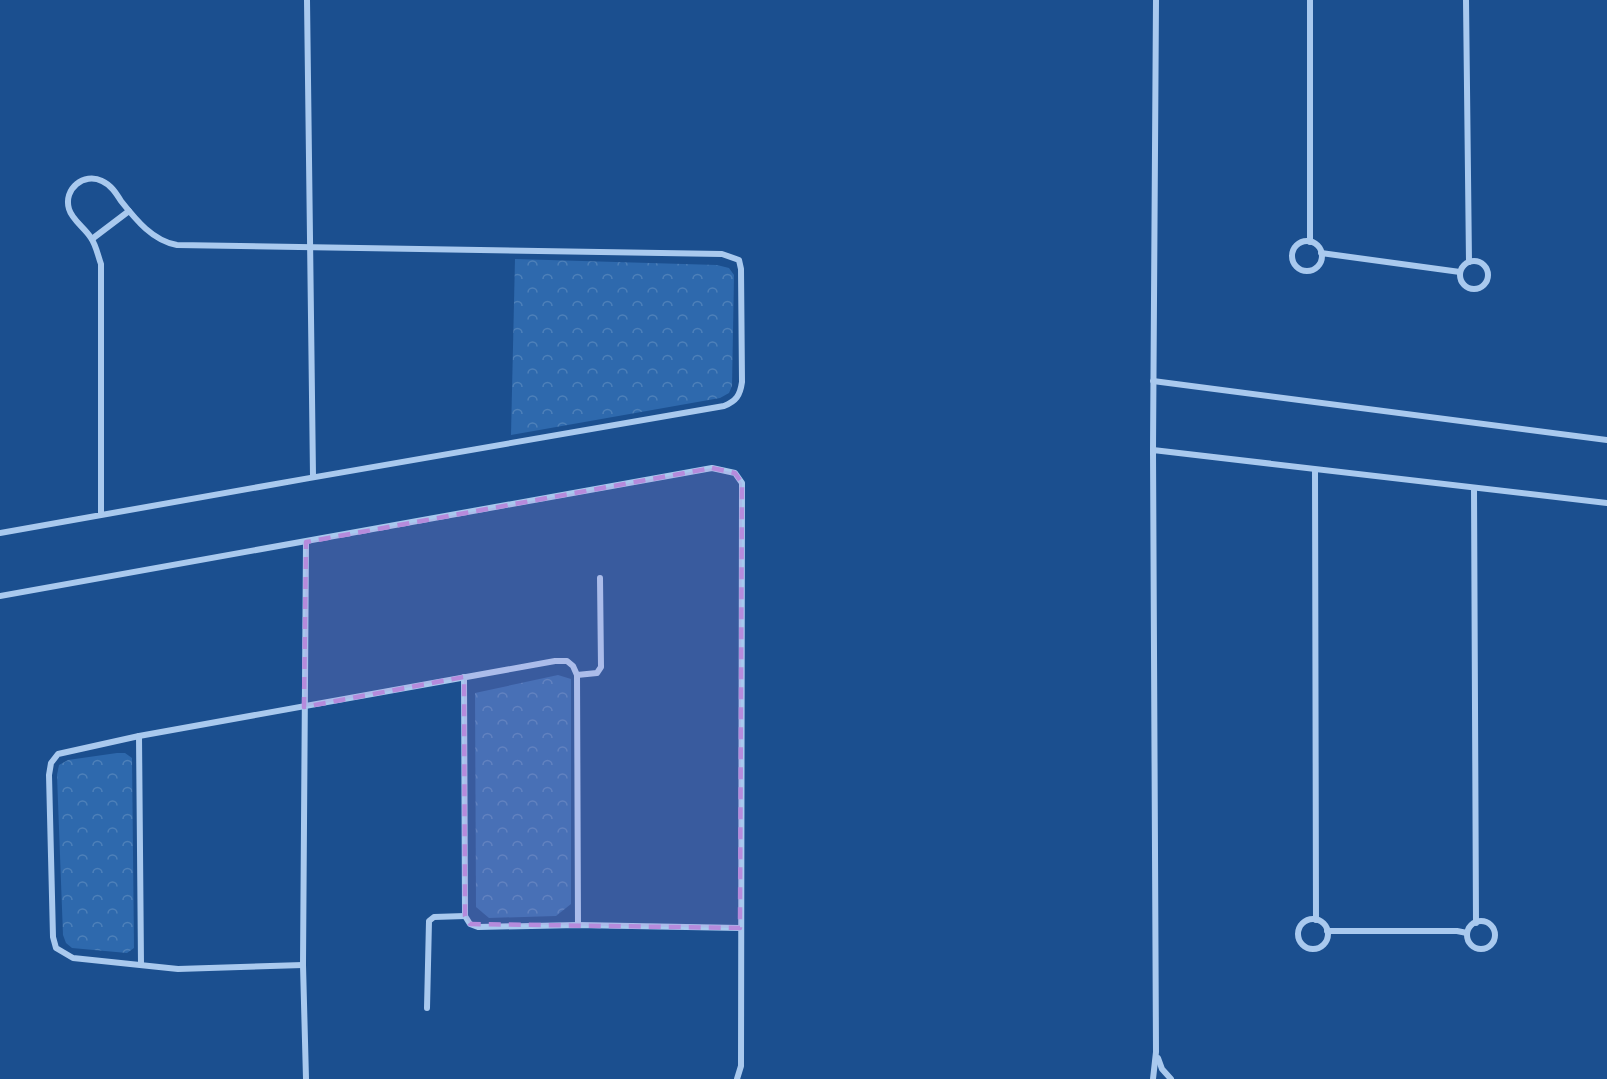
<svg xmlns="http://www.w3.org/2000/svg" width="1607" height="1079" font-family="Roboto,sans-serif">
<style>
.park{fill:url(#park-crowns)}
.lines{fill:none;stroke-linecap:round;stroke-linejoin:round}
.street{stroke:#a9c9ee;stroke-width:6}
.marked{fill:#b68bdc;fill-opacity:0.2;stroke:#b68bdc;stroke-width:4.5;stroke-dasharray:12 8;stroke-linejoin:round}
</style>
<defs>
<pattern id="park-crowns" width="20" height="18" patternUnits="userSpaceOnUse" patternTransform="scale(1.5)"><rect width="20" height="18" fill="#2e69ad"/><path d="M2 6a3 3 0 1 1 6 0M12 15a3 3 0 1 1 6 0" fill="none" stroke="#4d80b9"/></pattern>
</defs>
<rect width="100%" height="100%" fill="#1b4f8f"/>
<g class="park">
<polygon points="515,259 717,265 729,268 734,275 732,386 729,393 720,398 511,435"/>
<polygon points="558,675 571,679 571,904 556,916 489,918 476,907 475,693"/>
<polygon points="117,753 125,753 132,758 134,948 127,953 72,948 66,943 63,935 57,775 59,765 68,760"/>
</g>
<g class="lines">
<g class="street">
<polyline points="307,0 313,476"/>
<polyline points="1466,0 1469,262"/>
<polyline points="92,239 129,211"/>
<circle cx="1307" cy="256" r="15"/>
<polyline points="1310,242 1310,0"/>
<polyline points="1321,253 1460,272"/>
<circle cx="1474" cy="275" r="14"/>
<polyline points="1153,381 1607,440"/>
<polyline points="1153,450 1156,0"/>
<polyline points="1315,470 1316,920"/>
<polyline points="1474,489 1476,923"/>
<path d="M0,533C241,490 483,447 724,406C736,401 740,396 742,382L741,269L739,260L722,254L177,245C153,241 136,220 121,201C116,193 111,185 102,181C84,172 63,189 69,209C72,220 85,228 91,238C96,245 98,256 101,264V515"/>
<polyline points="0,596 712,468 735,473 742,483 741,1066 737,1079"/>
<polyline points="577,675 597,673 601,667 600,578"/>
<polyline points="464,677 465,916 470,924 478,927 578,925 740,928"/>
<polyline points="139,736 141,964"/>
<circle cx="1313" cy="934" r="15"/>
<circle cx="1481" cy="935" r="14"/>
<polyline points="1327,931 1457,931 1467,933"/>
<polyline points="303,965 178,969 73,958 56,948 53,937 49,775 51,763 58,754 139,736 555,661 567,661 573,666 577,675 578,925"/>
<polyline points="427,1008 429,921 434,917 465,916"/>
<polyline points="1158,1058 1162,1069 1171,1079"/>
<polyline points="306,1079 303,965 306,542"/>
<polyline points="1153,1079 1156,1052 1153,450 1607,503"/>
</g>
</g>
<path class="marked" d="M712,468L735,473L742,483L740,928L470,924L465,916L464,677L304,707L306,542Z"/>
</svg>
